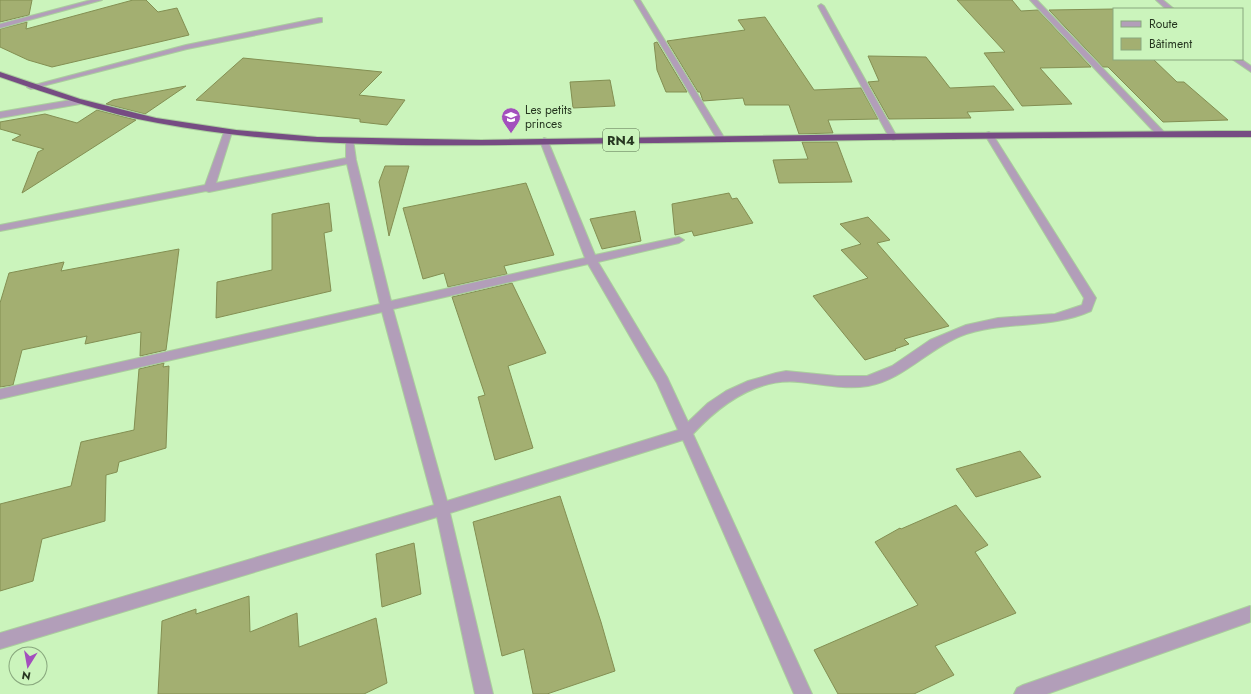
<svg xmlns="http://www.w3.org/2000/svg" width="1251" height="694" font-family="Jost,sans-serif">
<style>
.building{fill:#a3af71;stroke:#838f52}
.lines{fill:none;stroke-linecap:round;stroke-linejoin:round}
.minor-casing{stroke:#aace9d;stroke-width:2}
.highway-casing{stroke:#aace9d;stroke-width:2}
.minor{fill:#b29eb9;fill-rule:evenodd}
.highway{fill:#764c83;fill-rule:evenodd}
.labels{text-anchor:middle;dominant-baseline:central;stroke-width:4;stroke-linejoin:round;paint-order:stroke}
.far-poi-label{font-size:12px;fill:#263620;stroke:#cbf4bc;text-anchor:start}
.shield{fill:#cbf4bc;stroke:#586f4f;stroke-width:1}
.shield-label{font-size:13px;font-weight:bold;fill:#263620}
</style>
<rect width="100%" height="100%" fill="#cbf4bc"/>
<g class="building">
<polygon points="0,0 32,0 29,15 0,22"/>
<polygon points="133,0 146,0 158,12 177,8 189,35 52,67 28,60 0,47 0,29 27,22 26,29"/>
<polygon points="957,0 1012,0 1021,11 1038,10 1091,67 1040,68 1072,104 1022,106 984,53 1005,52"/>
<polygon points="1114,9 1114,59 1153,59 1177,82 1184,82 1228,120 1163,122 1108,67 1103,67 1049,10"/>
<polygon points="765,17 814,90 861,88 878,119 828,120 833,133 799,134 789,105 745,105 743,98 703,101 700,92 698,92 667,41 745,30 738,20"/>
<polygon points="657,42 687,92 666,92 657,70 654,43"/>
<polygon points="868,56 926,57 950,88 994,86 1014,110 967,112 971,118 889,119 868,82 879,81"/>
<polygon points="243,58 382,72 359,95 405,100 387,125 360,122 360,119 196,100"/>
<polygon points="610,80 615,106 573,108 570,82"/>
<polygon points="186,86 145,114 106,104 113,100"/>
<polygon points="97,110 136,120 22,193 38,152 44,149 12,140 21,135 0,129 0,122 45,114 77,123"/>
<polygon points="802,142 837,142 852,182 779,183 773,160 808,159"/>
<polygon points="385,166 409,166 389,236 379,182"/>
<polygon points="526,183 554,255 504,266 507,274 448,287 444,273 423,279 403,208"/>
<polygon points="729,193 732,199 737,198 753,223 694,236 692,231 675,235 672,204"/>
<polygon points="329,203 332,231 324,233 331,291 216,318 217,282 272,270 272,214"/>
<polygon points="635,211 641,241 602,249 590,219"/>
<polygon points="868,217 890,240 877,243 949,326 904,339 909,344 895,349 896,350 865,360 813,296 868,278 841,250 861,244 840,224"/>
<polygon points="179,249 166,350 140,356 141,332 85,344 87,336 22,350 13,385 0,387 0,303 9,273 64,262 61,271"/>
<polygon points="512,283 546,353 508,366 533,448 495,460 478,397 485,395 452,297"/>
<polygon points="164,363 163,367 169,366 166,448 119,462 117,472 106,475 105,521 42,539 33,581 0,591 0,504 71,486 81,442 134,430 139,369"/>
<polygon points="1020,451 1041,477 976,497 956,469"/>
<polygon points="560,496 601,622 615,671 547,694 533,694 524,649 502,656 473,522"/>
<polygon points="956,505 988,545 975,552 1016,613 935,646 954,675 914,694 838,694 814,650 918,605 875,542 900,528 901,529"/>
<polygon points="414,543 421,594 382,607 376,554"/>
<polygon points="249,596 250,632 297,613 299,647 376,618 387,683 364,694 158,694 162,621 196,609 196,614"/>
</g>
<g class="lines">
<g class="minor-casing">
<g id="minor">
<polygon points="91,0 102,0 0,28 0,24"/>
<polygon points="634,0 640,0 725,139 724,141 721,142 717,139"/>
<polygon points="1030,0 1037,0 1164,132 1164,136 1158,136"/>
<polygon points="1156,0 1163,0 1174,9 1166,9"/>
<polygon points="821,4 824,6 897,137 896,139 893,140 889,137 818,6"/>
<polygon points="319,18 322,18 322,22 187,49 31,89 27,87 186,45"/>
<polygon points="1232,59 1241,59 1251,66 1251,72"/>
<polygon points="77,99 81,102 80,104 0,118 0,112"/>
<path d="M228,129L232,132L216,183L346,158V141L350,138L353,139L356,160L391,301L585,258L540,141L544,138L547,139L595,255L679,237L684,240L679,243L598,262L667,377L688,422L708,403L726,391L748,381L776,373L786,371L837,376H867L892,366L930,340L966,325L998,318L1055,314L1082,305L1084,298L985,135L986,133L989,132L993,135L1096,298L1091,311C1049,330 1003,320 961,336C928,349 903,380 868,386C845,390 821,384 798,382C756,378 720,405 693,434L812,694H794L683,440L450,513L493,694H475L437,517L0,649V633L434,505L382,312L0,399V389L380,304L347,164L209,192L206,191L0,231V225L205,185L224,132ZM588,264L657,383L678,430L447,501L393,309Z"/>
<polygon points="1250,606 1250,622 1047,694 1014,694 1017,688 1023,685"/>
</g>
</g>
<g class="highway-casing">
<path id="highway" d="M0,72L80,99L156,118L236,130L317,137L481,140L948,133L1218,131H1251V137C1053,137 854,140 656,143C490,144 322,154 158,123C103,113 52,95 0,77Z"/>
</g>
<use href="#minor" class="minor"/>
<use href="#highway" class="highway"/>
</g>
<defs>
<g id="school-pin" transform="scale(1)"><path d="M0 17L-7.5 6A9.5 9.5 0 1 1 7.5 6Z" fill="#a34fbd" stroke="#cbf4bc"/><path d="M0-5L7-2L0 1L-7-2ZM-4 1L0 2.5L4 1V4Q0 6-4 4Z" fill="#fff"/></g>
</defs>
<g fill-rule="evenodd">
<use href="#school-pin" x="511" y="117"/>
</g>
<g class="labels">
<g class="far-poi-label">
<text x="525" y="110">Les petits<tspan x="525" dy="14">princes</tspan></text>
</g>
<rect class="shield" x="603" y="129" width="36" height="22" rx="3"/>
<g class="shield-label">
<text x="621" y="140">RN4</text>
</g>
</g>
<rect x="1113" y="8" width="130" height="52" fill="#cbf4bc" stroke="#89a87e"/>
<rect x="1121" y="21" width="20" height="6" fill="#b29eb9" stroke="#89a87e"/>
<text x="1149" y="28" font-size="12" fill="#263620">Route</text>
<rect x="1121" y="38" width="20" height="12" fill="#a3af71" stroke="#89a87e"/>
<text x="1149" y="48" font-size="12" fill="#263620">Bâtiment</text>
<g transform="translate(28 666) rotate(191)"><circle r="19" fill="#cbf4bc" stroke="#89a87e"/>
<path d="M0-3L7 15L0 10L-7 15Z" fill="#a34fbd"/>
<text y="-6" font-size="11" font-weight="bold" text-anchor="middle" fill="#263620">N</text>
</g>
</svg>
